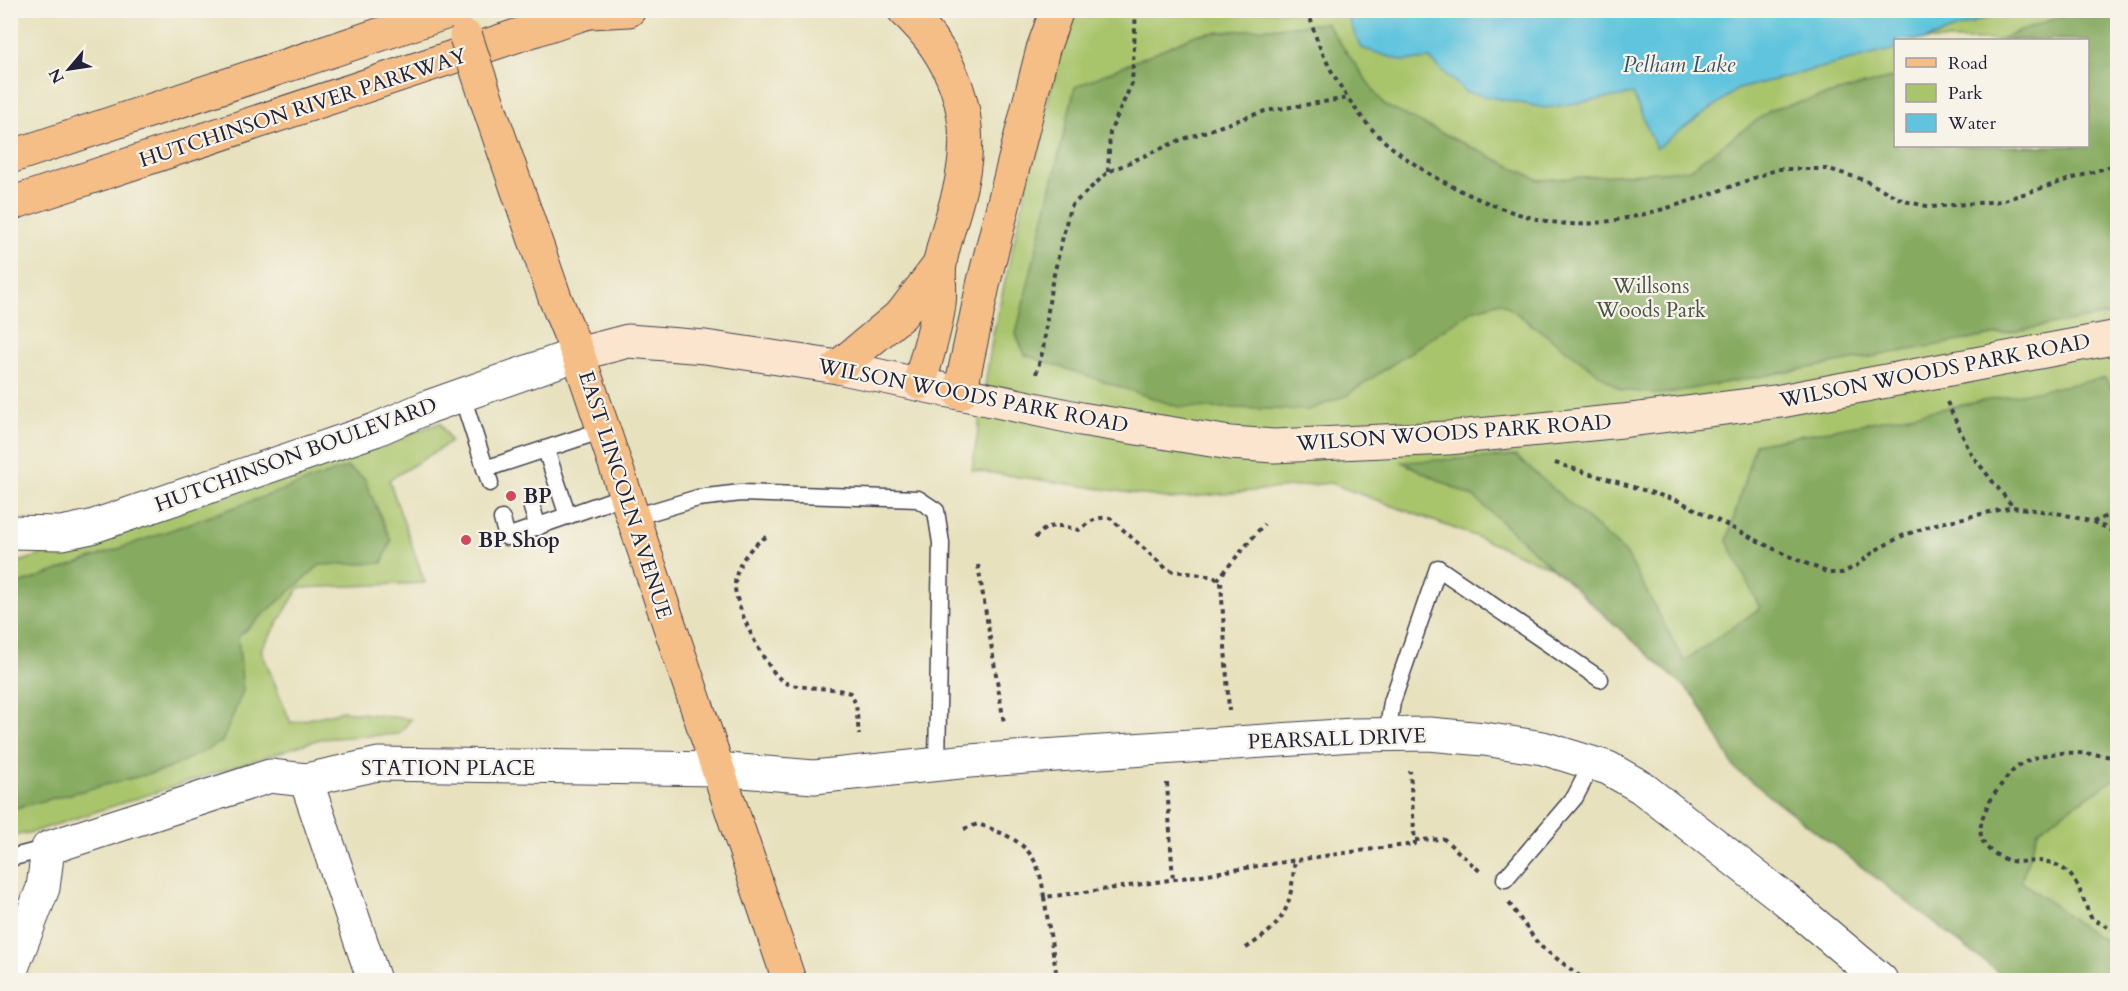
<svg xmlns="http://www.w3.org/2000/svg" width="2128" height="991" font-family="Cardo,serif">
<style>
.green{fill:#a9c56c;stroke:#667454;stroke-width:1.5;fill-rule:evenodd}
.forest{fill:#86aa60;stroke:#54664e;stroke-width:1.5}
.water{fill:#60c4de;stroke:#41738c;stroke-width:1.5}
.lines{fill:none;stroke-linecap:round;stroke-linejoin:round}
.lane-casing{stroke:#403f4e;stroke-width:19}
.street-casing{stroke:#403f4e;stroke-width:35}
.secondary-casing{stroke:#403f4e;stroke-width:35}
.primary-casing{stroke:#403f4e;stroke-width:35}
.highway-casing{stroke:#403f4e;stroke-width:35}
.path{stroke:#403f4e;stroke-width:4;stroke-dasharray:4.5 4.5;stroke-linecap:butt}
.lane{stroke:#fff;stroke-width:16}
.street{stroke:#fff;stroke-width:33}
.secondary{stroke:#fbe5cf;stroke-width:33}
.primary{stroke:#f6be87;stroke-width:33}
.highway{stroke:#f6be87;stroke-width:33}
.primary-bridge-casing{stroke:#403f4e;stroke-width:35;stroke-linecap:butt}
.primary-bridge{stroke:#f6be87;stroke-width:33}
.poi-dot{fill:#d1495b;stroke:#f7f3e8;stroke-width:2}
.labels{text-anchor:middle;dominant-baseline:central;stroke-width:4.5;stroke-linejoin:round;paint-order:stroke}
.street-label{font-size:21px;fill:#22223b;stroke:#f7f3e8}
.park-label{font-size:21px;fill:#4a534a;stroke:#f7f3e8}
.poi-label{font-size:21px;font-weight:bold;fill:#22223b;stroke:#f7f3e8;text-anchor:start}
.water-label{font-size:22px;font-style:italic;fill:#35536c;stroke:#f7f3e8}
</style>
<rect width="100%" height="100%" fill="#f7f3e8"/>
<filter id="ink" filterUnits="userSpaceOnUse"><feTurbulence type="fractalNoise" baseFrequency=".0167" numOctaves="2"/><feDisplacementMap in="SourceGraphic" scale="12" xChannelSelector="R" yChannelSelector="G"/><feConvolveMatrix kernelMatrix="1 2 1 2 8 2 1 2 1" color-interpolation-filters="sRGB"/></filter>
<filter id="wash" filterUnits="userSpaceOnUse"><feTurbulence type="fractalNoise" baseFrequency=".008" numOctaves="4" result="noise"/><feDisplacementMap in="SourceGraphic" scale="24" xChannelSelector="R" yChannelSelector="G"/><feGaussianBlur stdDeviation="1.35" result="paint"/><feColorMatrix in="noise" values="0 0 0 0 0 0 0 0 0 0 0 0 0 0 0 0 0 1.4 0 .05"/><feComposite in="paint" operator="in"/></filter>
<g filter="url(#wash)">
<rect width="100%" height="100%" fill="#e7e1bd"/>
<g class="green">
<path d="M1076,11H2117V973L1699,651L1684,662L1657,611L1472,535L1330,483L1172,499L972,470L993,334L1031,167L1062,45ZM1896,40H2088V146H1896Z"/>
<polygon points="440,423 451,442 389,480 425,583 299,588 261,650 291,723 343,711 411,719 399,734 320,739 33,832 11,836 10,565"/>
</g>
<g class="forest">
<polygon points="2077,10 2117,11 2117,313 1662,394 1621,390 1501,302 1473,310 1347,395 1309,410 1179,407 1025,355 1016,334 1075,87 1198,34 1326,23 1384,105 1539,180 1688,170 1771,110 1895,77 1896,146 2088,146 2088,40 1997,40"/>
<polygon points="2105,378 2118,399 2117,777 2038,830 2021,881 2097,937 2117,945 2117,980 2008,980 1735,769 1695,697 1475,498 1402,462 1516,456 1626,553 1684,661 1760,608 1727,541 1755,444"/>
<polygon points="347,467 364,478 391,541 382,563 320,565 238,637 243,691 222,742 168,769 11,809 11,587"/>
</g>
<polygon class="water" points="1345,11 2005,11 1925,40 1896,40 1895,49 1738,89 1656,148 1633,94 1545,108 1465,92 1430,59 1403,61 1361,48"/>
</g>
<g filter="url(#ink)">
<g class="lines">
<g class="lane-casing">
<g id="lane">
<polyline points="462,396 490,483"/>
<polyline points="546,450 568,516"/>
<polyline points="485,469 603,430"/>
<polyline points="532,508 538,527"/>
<polyline points="631,518 698,498 741,493 918,499 936,511 941,543 937,764"/>
<polyline points="502,519 507,537 624,496"/>
<polyline points="1387,735 1392,702 1438,568 1600,679"/>
<polyline points="10,858 48,848"/>
<polyline points="1505,879 1575,797 1592,764"/>
</g>
</g>
<g class="street-casing">
<g id="street">
<polyline points="10,532 62,533 91,527 375,430 428,407 578,354"/>
<polyline points="306,780 374,980"/>
<polyline points="10,973 43,888 48,848 270,776 306,780 378,764 717,769 814,777 969,761 1353,735 1429,734 1484,739 1543,748 1608,768 1641,787 1786,900 1881,980"/>
</g>
</g>
<g class="secondary-casing">
<polyline id="secondary" points="578,354 628,341 705,347 838,367 1081,419 1230,443 1274,446 1448,438 1622,421 1781,401 2118,337"/>
</g>
<g class="primary-casing">
<polyline id="primary" points="492,116 555,298 578,354 789,980"/>
</g>
<g class="highway-casing">
<g id="highway">
<path d="M904,10C953,55 975,113 962,178C957,207 945,234 940,263C938,276 941,290 939,304C936,330 926,357 920,383"/>
<polyline points="590,12 629,10"/>
<polyline points="10,157 454,10"/>
<polyline points="10,204 594,10"/>
<polyline points="838,367 902,314 940,264"/>
<polyline points="960,393 984,281 1043,49 1057,10"/>
</g>
</g>
<g class="path">
<path d="M1309,10C1314,47 1345,99 1370,127C1412,174 1522,229 1586,224C1653,218 1716,192 1778,169H1829L1864,180L1904,201L1931,207L2001,201L2118,164"/>
<polyline points="1108,172 1110,132 1132,83 1136,10"/>
<polyline points="1036,374 1043,350 1051,287 1070,207 1108,172 1178,141 1265,111 1349,98"/>
<polyline points="1947,402 1971,454 2013,507"/>
<polyline points="1555,463 1679,501 1786,555 1829,573 1842,573 1856,566 1876,550 1902,536 1936,524 2013,507 2062,514 2093,522 2118,533"/>
<polyline points="2093,522 2118,511"/>
<path d="M766,537C749,547 735,566 735,586C734,604 768,676 786,683C806,690 830,686 850,693L856,704L859,735"/>
<path d="M1035,538C1048,522 1060,525 1079,530C1090,522 1096,516 1110,518L1168,570L1214,577L1221,582L1229,711"/>
<polyline points="978,565 1004,723"/>
<polyline points="1217,580 1264,524"/>
<path d="M2118,758C2083,752 2035,745 2009,775C1991,796 1962,837 1997,855C2001,857 2006,860 2010,861C2033,864 2045,855 2066,871C2081,883 2083,904 2092,919L2118,932"/>
<polyline points="1167,783 1173,881"/>
<path d="M964,829L978,824C1021,839 1039,850 1044,897C1169,883 1291,858 1415,844L1410,771"/>
<polyline points="1415,840 1444,839 1482,873"/>
<polyline points="1044,897 1056,971"/>
<polyline points="1509,903 1539,945 1581,977"/>
<path d="M1246,948C1289,921 1290,906 1295,859"/>
</g>
<use href="#lane" class="lane"/>
<use href="#street" class="street"/>
<use href="#secondary" class="secondary"/>
<use href="#primary" class="primary"/>
<use href="#highway" class="highway"/>
<g class="primary-bridge-casing">
<polyline id="primary-bridge" points="466,37 492,116"/>
</g>
<use href="#primary-bridge" class="primary-bridge"/>
</g>
</g>
<g class="poi-dot">
<circle cx="511" cy="496" r="6"/>
<circle cx="466" cy="540" r="6"/>
</g>
<g class="labels">
<g class="street-label">
<text transform="translate(303 108) rotate(-18)">HUTCHINSON RIVER PARKWAY</text>
<text transform="translate(1935 371) rotate(-11)">WILSON WOODS PARK ROAD</text>
<text transform="translate(973 396) rotate(11)">WILSON WOODS PARK ROAD</text>
<text transform="translate(1454 433) rotate(-4)">WILSON WOODS PARK ROAD</text>
<text transform="translate(296 455) rotate(-20)">HUTCHINSON BOULEVARD</text>
<text transform="translate(625 495) rotate(72)">EAST LINCOLN AVENUE</text>
<text transform="translate(1337 739) rotate(-2)">PEARSALL DRIVE</text>
<text x="448" y="768">STATION PLACE</text>
</g>
<g class="park-label">
<text x="1651" y="286">Willsons<tspan x="1651" dy="24">Woods Park</tspan></text>
</g>
<g class="poi-label">
<text x="523" y="496">BP</text>
<text x="478" y="540">BP Shop</text>
</g>
<g class="water-label">
<text x="1679" y="65">Pelham Lake</text>
</g>
</g>
<rect width="2128" height="991" fill="none" stroke="#f7f3e8" stroke-width="36"/>
<rect x="1894" y="39" width="195" height="108" fill="#f7f3e8" stroke="#a29fa3" stroke-width="1.5"/>
<rect x="1906" y="58" width="30" height="9" fill="#f6be87" stroke="#a29fa3" stroke-width="1.5"/>
<text x="1948" y="69" font-size="18" fill="#22223b">Road</text>
<rect x="1906" y="84" width="30" height="18" fill="#a9c56c" stroke="#a29fa3" stroke-width="1.5"/>
<text x="1948" y="99" font-size="18" fill="#22223b">Park</text>
<rect x="1906" y="114" width="30" height="18" fill="#60c4de" stroke="#a29fa3" stroke-width="1.5"/>
<text x="1948" y="129" font-size="18" fill="#22223b">Water</text>
<g transform="translate(69 69) rotate(241)" stroke="#f7f3e8" stroke-width="4.5" paint-order="stroke">
<path d="M0-4.5L10 22L0 15L-10 22Z" fill="#22223b"/>
<text y="-9" font-size="16" font-weight="bold" text-anchor="middle" fill="#22223b">N</text>
</g>
</svg>
